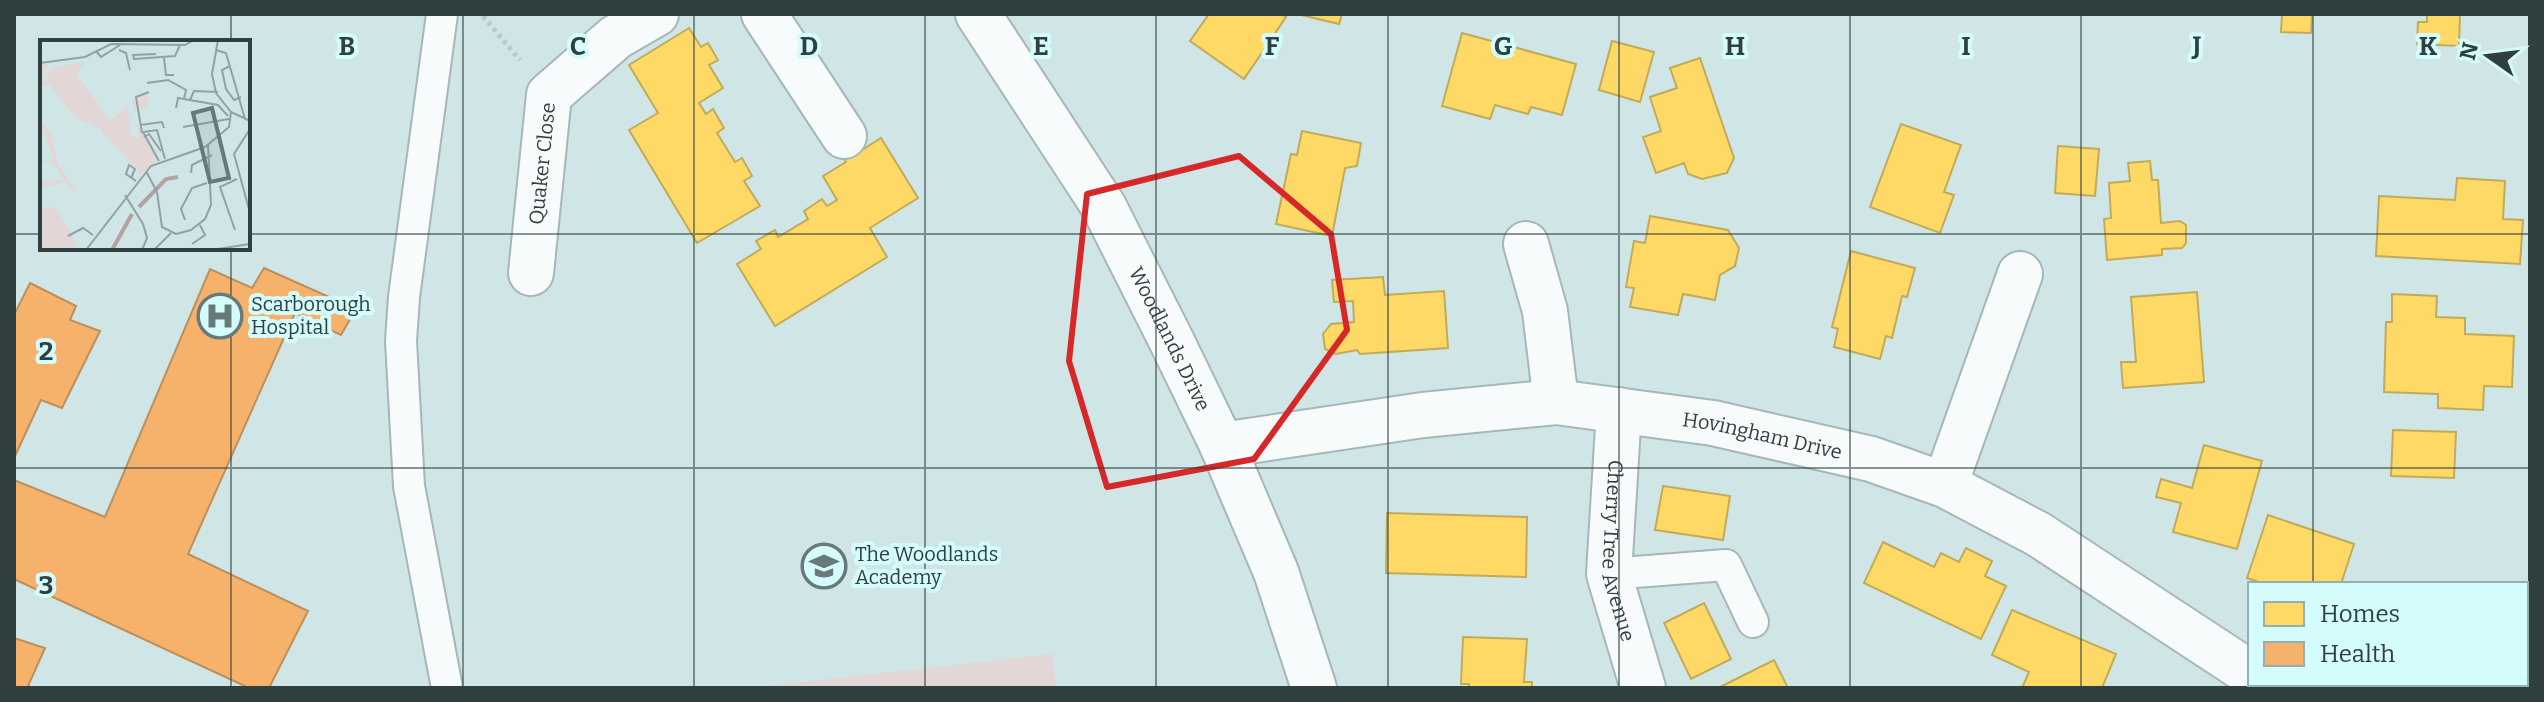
<svg xmlns="http://www.w3.org/2000/svg" width="2544" height="702" font-family="Bitter,serif">
<style>
.green{fill:#e2d6d6}
.homes{fill:#ffd966;stroke:#c1ab5b;stroke-width:2}
.health{fill:#f6b26b;stroke:#bb905e;stroke-width:2}
.lines{fill:none;stroke-linecap:round;stroke-linejoin:round}
.lane-casing{stroke:#a6b7b8;stroke-width:34}
.street-casing{stroke:#a6b7b8;stroke-width:48}
.path{stroke:#bfc6c6;stroke-width:5;stroke-dasharray:4 4;stroke-linecap:butt}
.lane{stroke:#f8fbfb;stroke-width:30}
.street{stroke:#f8fbfb;stroke-width:44}
.marked{fill:none;stroke:#d62828;stroke-width:6;stroke-linejoin:round}
.grid{fill:none;stroke:#303f40;stroke-width:2;stroke-opacity:0.55}
.labels{text-anchor:middle;dominant-baseline:central;stroke-width:8;stroke-linejoin:round;paint-order:stroke}
.street-label{font-size:20px;fill:#303f40;stroke:#d4fcfc}
.poi-label{font-size:20px;fill:#303f40;stroke:#d4fcfc;text-anchor:start}
.inset-river{fill:none;stroke:#b6a0a0;stroke-width:4}
.inset-road{fill:none;stroke:#90a3a4;stroke-width:2}
.view{fill:#68797a;fill-opacity:0.15;stroke:#68797a;stroke-width:4}
.inset-edge{fill:none;stroke:#303f40;stroke-width:4}
.grid-label{font-size:26px;text-anchor:middle;font-weight:bold;fill:#303f40;stroke:#d4fcfc;stroke-width:8;stroke-linejoin:round;paint-order:stroke}
</style>
<rect width="100%" height="100%" fill="#d0e6e6"/>
<polygon class="green" points="1052,654 1056,688 749,688"/>
<g class="homes">
<polygon points="1209,14 1282,14 1286,17 1244,79 1190,41"/>
<polygon points="1297,14 1342,14 1339,24"/>
<polygon points="2282,14 2312,14 2311,33 2281,32"/>
<polygon points="2427,14 2460,14 2459,46 2417,44 2418,22 2427,22"/>
<polygon points="689,28 701,47 708,43 718,60 709,65 723,88 699,103 706,114 713,109 724,128 717,133 735,162 742,158 752,176 744,181 760,206 697,243 629,130 658,113 629,65"/>
<polygon points="1462,33 1576,64 1562,115 1531,107 1528,114 1495,105 1490,119 1442,106"/>
<polygon points="1612,41 1654,52 1640,102 1599,90"/>
<polygon points="1700,58 1734,158 1727,173 1702,179 1688,174 1684,163 1656,173 1643,137 1661,131 1650,97 1677,88 1670,68"/>
<polygon points="1901,124 1961,145 1944,192 1954,195 1940,233 1870,207"/>
<polygon points="1302,131 1361,143 1357,166 1345,168 1332,236 1276,224 1291,154 1297,155"/>
<polygon points="881,138 918,198 870,228 887,257 775,326 737,264 761,249 756,241 775,230 778,237 808,219 804,211 822,199 827,206 837,200 823,176 846,162 840,153 857,142 862,150"/>
<polygon points="2058,146 2099,149 2095,196 2055,193"/>
<polygon points="2150,161 2152,180 2158,180 2161,223 2180,221 2186,225 2186,243 2182,248 2162,249 2162,255 2107,260 2104,219 2111,218 2109,183 2130,181 2128,163"/>
<polygon points="2457,178 2505,181 2503,219 2523,220 2520,264 2376,256 2379,196 2455,200"/>
<polygon points="1650,216 1728,230 1739,248 1735,266 1720,275 1715,300 1683,294 1678,315 1630,307 1634,288 1626,287 1634,241 1645,243"/>
<polygon points="1851,251 1915,268 1907,297 1902,296 1892,338 1886,336 1880,359 1834,347 1838,329 1832,327"/>
<polygon points="1383,277 1385,295 1444,291 1448,348 1360,354 1357,350 1336,354 1325,349 1323,334 1331,324 1354,322 1353,301 1334,302 1332,280"/>
<polygon points="2197,292 2204,382 2123,388 2121,362 2136,362 2131,297"/>
<polygon points="2392,294 2437,296 2436,317 2465,318 2465,334 2514,336 2512,387 2484,386 2483,410 2438,408 2438,394 2384,392 2386,322 2392,322"/>
<polygon points="2393,430 2456,432 2454,478 2391,476"/>
<polygon points="2204,445 2262,461 2237,549 2173,532 2181,503 2156,497 2161,479 2192,488"/>
<polygon points="1663,486 1730,496 1723,540 1655,530"/>
<polygon points="1387,513 1527,517 1526,577 1386,573"/>
<polygon points="2268,515 2354,544 2341,584 2265,584 2247,578"/>
<polygon points="1883,542 1934,567 1941,553 1959,562 1966,548 1992,561 1985,576 2006,586 1981,639 1864,583"/>
<polygon points="1704,603 1731,659 1691,679 1664,623"/>
<polygon points="2012,610 2116,654 2102,688 2022,688 2029,672 1992,655"/>
<polygon points="1463,637 1527,639 1524,682 1532,682 1532,688 1469,688 1469,684 1461,684"/>
<polygon points="2526,642 2530,643 2530,663 2526,673"/>
<polygon points="1774,660 1788,688 1718,688"/>
</g>
<g class="health">
<polygon points="264,268 356,309 341,335 295,313 188,554 308,611 269,688 249,688 14,579 14,480 105,517 210,269 252,288"/>
<polygon points="30,283 76,306 70,320 100,331 62,408 41,400 15,456 14,315"/>
<polygon points="14,638 45,648 28,686 32,688 14,688"/>
</g>
<g class="lines">
<g class="lane-casing">
<g id="lane">
<polyline points="442,14 404,297 401,341 409,486 447,688"/>
<polyline points="1609,574 1726,565 1753,622"/>
</g>
</g>
<g class="street-casing">
<g id="street">
<polyline points="764,14 844,136"/>
<path id="s1" d="M978,14L1104,207L1172,342L1222,445L1276,572L1314,688"/>
<polyline points="1526,244 1545,311 1556,402"/>
<path id="s2" d="M531,273L549,95L616,37L656,14"/>
<path id="s3" d="M1619,410L1609,574L1643,688"/>
<path id="s4" d="M1222,445L1423,415L1556,402L1713,423L1871,459L1945,485L2038,534L2250,673"/>
<polyline points="1945,485 2020,274"/>
</g>
</g>
<polyline class="path" points="483,16 520,60"/>
<use href="#lane" class="lane"/>
<use href="#street" class="street"/>
</g>
<path class="marked" d="M1239,156L1331,234L1347,330L1254,459L1107,487L1069,361L1087,194Z"/>
<path class="grid" d="M231,14V42M463,14V688M694,14V688M925,14V688M1156,14V688M1388,14V688M1619,14V688M1850,14V688M2081,14V688M2313,14V584M14,234H42M248,234H2530M231,248V688M14,468H2530M2313,684V688"/>
<defs>
<g id="hospital-ring" transform="scale(2.3)"><circle r="9.5" fill="#d4fcfc" stroke="#68797a" stroke-width="1.5"/><path d="M-5-5h3v3.5h4V-5h3V5h-3V1.5h-4V5h-3Z" fill="#68797a"/></g>
<g id="school-ring" transform="scale(2.3)"><circle r="9.5" fill="#d4fcfc" stroke="#68797a" stroke-width="1.5"/><path d="M0-5L7-2L0 1L-7-2ZM-4 1L0 2.5L4 1V4Q0 6-4 4Z" fill="#68797a"/></g>
</defs>
<g fill-rule="evenodd">
<use href="#hospital-ring" x="220" y="316"/>
<use href="#school-ring" x="824" y="566"/>
</g>
<g class="labels">
<g class="street-label">
<text stroke="none"><textPath href="#s2" startOffset="110">Quaker Close</textPath></text>
<text stroke="none"><textPath href="#s1" startOffset="378">Woodlands Drive</textPath></text>
<text stroke="none"><textPath href="#s4" startOffset="546">Hovingham Drive</textPath></text>
<text stroke="none"><textPath href="#s3" startOffset="142">Cherry Tree Avenue</textPath></text>
</g>
<g class="poi-label">
<text x="251" y="304">Scarborough<tspan x="251" dy="23">Hospital</tspan></text>
<text x="855" y="554">The Woodlands<tspan x="855" dy="23">Academy</tspan></text>
</g>
</g>
<g transform="translate(40 40)">
<rect width="210" height="210" fill="#d0e6e6"/>
<path d="M100,54L97,58L108,54V68L94,69L93,61L87,65L92,98L99,97L98,83L117,120L96,139L99,131L60,90Z" fill="#e2d6d6"/>
<path d="M46,21L36,34L71,82L64,89L35,78L10,45L0,47V24H9L2,36L5,41L11,28ZM0,80L12,94L17,122L38,155L25,142L0,148L3,141L24,140L13,123L0,122L13,119Z" fill="#e2d6d6"/>
<path d="M0,160L6,170L15,166L38,206L33,210H0Z" fill="#e2d6d6"/>
<path class="inset-river" d="M99,167L126,139L138,137M72,210L92,174"/>
<path class="inset-road" d="M178,0L172,34L176,53L191,72L210,81M79,10L86,13L90,30M176,10L186,13L205,79M56,11L61,17L80,5M116,14L93,15L94,19L135,16L140,5M124,18L126,35H134M0,23L45,17L71,4L145,5L154,0M190,26L182,30L186,49L194,60L201,57M107,43L128,40L146,50L144,59M150,60L154,51L178,52M136,68L138,58L144,59L178,65L188,76M100,85L122,82L124,88M143,87L189,79M210,89L194,114L210,173M102,93L96,57L109,52M104,97L109,94L121,111M119,121L103,92L117,90L125,119M106,131L117,152L122,187L136,194L151,190L165,179L171,165L168,105M151,133L152,125L172,115M91,138L95,129L89,125L86,134L96,141M85,155L103,184L107,198L102,210M145,180L141,169L152,148L167,143M195,190L180,147L197,139M28,196L43,188L53,195M152,204L165,195L160,185M46,210L111,126L165,107L189,87L191,72M114,210L131,193M171,210L210,204"/>
<path class="view" d="M172,68L189,138L170,142L153,73Z"/>
<rect width="210" height="210" class="inset-edge"/>
</g>
<g class="grid-label">
<text x="347" y="55">B</text>
<text x="578" y="55">C</text>
<text x="809" y="55">D</text>
<text x="1041" y="55">E</text>
<text x="1272" y="55">F</text>
<text x="1503" y="55">G</text>
<text x="1735" y="55">H</text>
<text x="1966" y="55">I</text>
<text x="2197" y="55">J</text>
<text x="2428" y="55">K</text>
<text x="46" y="360">2</text>
<text x="46" y="594">3</text>
</g>
<rect width="2544" height="702" fill="none" stroke="#303f40" stroke-width="32"/>
<rect x="2248" y="582" width="280" height="104" fill="#d4fcfc" stroke="#92b0b1" stroke-width="2"/>
<rect x="2264" y="602" width="40" height="24" fill="#ffd966" stroke="#92b0b1" stroke-width="2"/>
<text x="2320" y="622" font-size="24" fill="#303f40">Homes</text>
<rect x="2264" y="642" width="40" height="24" fill="#f6b26b" stroke="#92b0b1" stroke-width="2"/>
<text x="2320" y="662" font-size="24" fill="#303f40">Health</text>
<g transform="translate(2488 56) rotate(284)" stroke="#d4fcfc" stroke-width="6" paint-order="stroke">
<path d="M0-6L14 30L0 20L-14 30Z" fill="#303f40"/>
<text y="-12" font-size="22" font-weight="bold" text-anchor="middle" fill="#303f40">N</text>
</g>
</svg>
